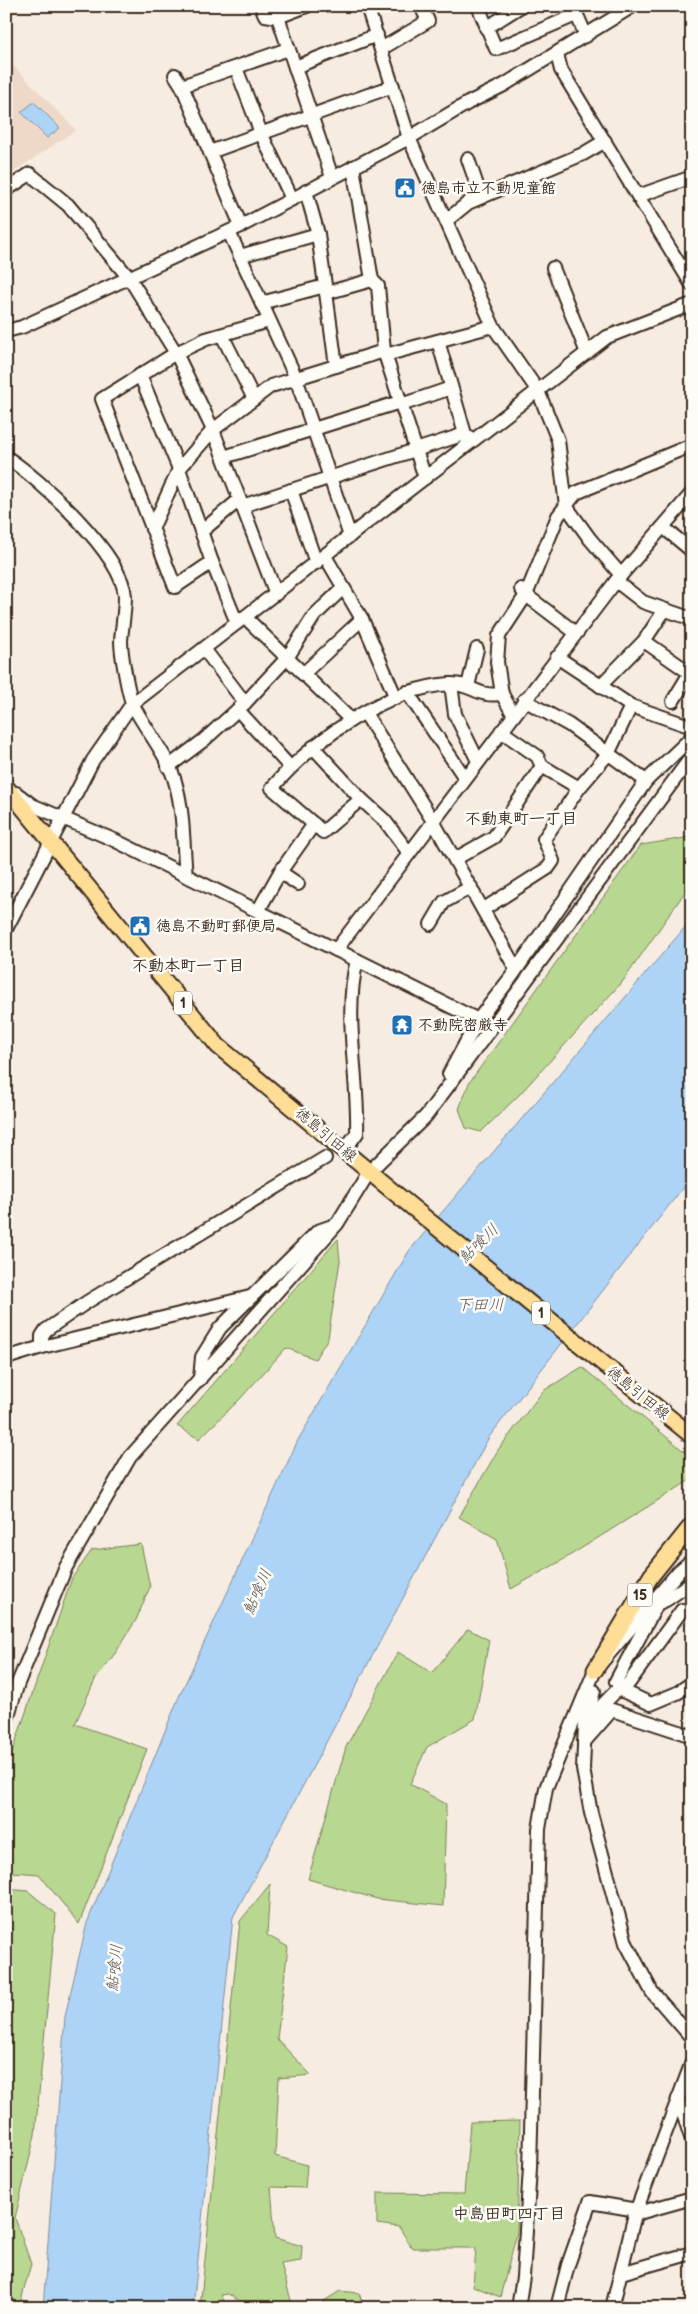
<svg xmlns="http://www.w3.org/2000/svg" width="698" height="2314" font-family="'Balsamiq Sans','Klee One',sans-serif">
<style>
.built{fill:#eed9c8}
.green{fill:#b8d790;stroke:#7a8057}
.water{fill:#add3f6;stroke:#7f8fa0}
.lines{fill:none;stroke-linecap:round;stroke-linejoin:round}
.minor-casing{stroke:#3b2a1e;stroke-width:16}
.major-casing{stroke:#3b2a1e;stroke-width:19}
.minor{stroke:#fdfcf7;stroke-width:12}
.major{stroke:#fedd96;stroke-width:15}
.labels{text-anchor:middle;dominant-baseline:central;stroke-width:5;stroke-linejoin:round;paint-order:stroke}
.shield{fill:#fdfcf7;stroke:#75695f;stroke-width:1}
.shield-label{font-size:14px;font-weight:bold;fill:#3b2a1e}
.poi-label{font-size:15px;font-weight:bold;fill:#3b2a1e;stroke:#fdfcf7;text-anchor:start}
.street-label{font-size:15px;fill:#3b2a1e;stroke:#fdfcf7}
.neighbourhood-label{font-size:16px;font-weight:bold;fill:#3b2a1e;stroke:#fdfcf7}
.water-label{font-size:16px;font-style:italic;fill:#585454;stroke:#fdfcf7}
</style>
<rect width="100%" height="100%" fill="#f6ece2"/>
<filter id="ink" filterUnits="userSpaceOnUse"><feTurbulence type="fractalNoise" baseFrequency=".02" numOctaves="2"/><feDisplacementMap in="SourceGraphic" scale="10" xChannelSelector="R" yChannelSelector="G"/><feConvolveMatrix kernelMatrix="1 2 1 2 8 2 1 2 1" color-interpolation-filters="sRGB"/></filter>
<g filter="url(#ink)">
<polygon class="built" points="6,58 76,130 6,177"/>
<g class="green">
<polygon points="691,837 692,882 623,981 519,1095 481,1132 466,1128 459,1109 469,1083 641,845"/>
<polygon points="338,1239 340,1261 328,1338 315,1359 286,1348 239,1400 199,1439 177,1426"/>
<polygon points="582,1367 692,1458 692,1479 561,1561 511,1589 497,1539 459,1517 498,1450 543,1391"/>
<polygon points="141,1544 150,1587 136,1620 116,1652 95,1680 75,1724 147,1749 79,1924 39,1874 13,1872 6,1875 6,1770 72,1578 92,1550"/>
<polygon points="468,1629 489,1640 475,1719 427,1747 410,1784 446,1804 443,1906 377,1899 308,1879 346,1747 398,1652 432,1673"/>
<polygon points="270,1884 267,1935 288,1947 277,2039 311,2075 279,2078 275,2156 307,2165 305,2188 271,2187 275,2238 302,2246 301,2261 281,2264 293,2308 252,2308 228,2294 221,2295 228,2308 200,2308 240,1921"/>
<polygon points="6,1889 28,1891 56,1914 35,2135 15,2218 31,2264 19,2308 6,2308"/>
<polygon points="520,2121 517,2233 500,2297 473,2286 476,2248 412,2248 399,2227 377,2224 377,2193 464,2194 470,2122"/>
<polygon points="340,2291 359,2293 364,2308 323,2308 324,2301"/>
</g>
<g class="water">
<polygon points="34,102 60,128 47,138 21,112"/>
<polygon points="692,919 692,1176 489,1437 233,1917 193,2308 43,2308 65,2016 87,1923 178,1699 298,1440 409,1251"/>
</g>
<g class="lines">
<g class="minor-casing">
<g id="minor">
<polyline points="261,6 265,15 278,17 307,6"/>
<polyline points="367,6 409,138 493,326 538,391 558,440 566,506 590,539 621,575"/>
<polyline points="478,6 496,49 576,15"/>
<polyline points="573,6 586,36"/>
<polyline points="278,17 332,177"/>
<polyline points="486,28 521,6"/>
<polyline points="381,49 428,21 421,6"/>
<polyline points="557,54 561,70 692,285"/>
<polyline points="295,67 377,35"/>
<polyline points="236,68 261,133 292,199"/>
<polyline points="175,75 182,86 241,226"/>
<polyline points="182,86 288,49"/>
<polyline points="210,152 393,86"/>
<polyline points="468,159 481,197"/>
<polyline points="353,167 372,280 378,286 384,351 425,478"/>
<polyline points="6,190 30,174 68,205 130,279 176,353 213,430 276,594"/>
<polyline points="306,191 318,234 336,366"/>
<polyline points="638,196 692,177"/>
<polyline points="447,220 468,203 583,154 605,141"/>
<polyline points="229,232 296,378 350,536"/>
<polyline points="240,256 318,234"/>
<polyline points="553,268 587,353"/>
<polyline points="326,293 372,280"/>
<polyline points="261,303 325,286"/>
<polyline points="6,331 22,327 241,226 409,138 468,103 504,85 633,6"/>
<polyline points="222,335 254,399"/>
<polyline points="438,341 465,434 471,439"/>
<polyline points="385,355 493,326"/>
<polyline points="140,375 179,469 212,562 237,623"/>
<polyline points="401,405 451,388"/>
<path d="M6,457C40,479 122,554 125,596C125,611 122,626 121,641C121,653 128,694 133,705C146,731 169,756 176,785C184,814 183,846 186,876"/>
<polyline points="224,457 400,402"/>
<polyline points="291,490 316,563"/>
<polyline points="242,506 465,434"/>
<polyline points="663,527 692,551"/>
<polyline points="152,529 179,469 213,430 271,386 384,351"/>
<polyline points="202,531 239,500"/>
<polyline points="325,556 362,619 396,698"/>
<polyline points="212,562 175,587 102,399 176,353 206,339 269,321"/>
<polyline points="616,581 643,602 692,619"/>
<polyline points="521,589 526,595 576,633"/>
<polyline points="245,617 351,720"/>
<polyline points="644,641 690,673 673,701"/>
<polyline points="204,649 245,703"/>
<polyline points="557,657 631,706 692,727"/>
<polyline points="303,674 362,619"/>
<polyline points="451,684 455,714 478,761"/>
<polyline points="468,686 477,649"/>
<polyline points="600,686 644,641 664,611"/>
<polyline points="407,692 465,778"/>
<polyline points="524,700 569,725 646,781"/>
<polyline points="238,710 290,767"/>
<polyline points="365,713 433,821 516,969"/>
<polyline points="513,714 502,694 497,662 499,636 526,595 558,516 576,493 692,445"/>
<polyline points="501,731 537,756 542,766 579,788"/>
<polyline points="313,747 361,799 385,821 409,853"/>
<polyline points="168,767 204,740 245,703 287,658 314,616 343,588"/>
<polyline points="16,793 32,805 114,840 478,1020"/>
<path d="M361,799L323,832L272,788C313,740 386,688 450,684C466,683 474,692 487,694C492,695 498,694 502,694"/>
<polyline points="455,859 494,837 542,766"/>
<polyline points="280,872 298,884"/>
<polyline points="484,909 548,868 553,861 544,839 579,788 608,754 631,706"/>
<polyline points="258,911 280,872 314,824"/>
<polyline points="431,924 444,902 471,887"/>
<polyline points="6,929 93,760 132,704 607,337 692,304"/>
<polyline points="336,950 616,581 692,493"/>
<polyline points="449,1074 478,1020 512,976 646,781 692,737"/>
<path d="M349,1144L357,1133C359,1076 343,1016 357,960"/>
<polyline points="42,1347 42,1336 46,1330 87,1302 325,1158"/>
<polyline points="6,1358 42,1347 250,1297"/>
<polyline points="200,1379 202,1357 220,1328 318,1231 335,1225"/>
<polyline points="652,1606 666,1600 692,1582"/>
<polyline points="655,1608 616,1681 623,1691 682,1610 692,1613"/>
<polyline points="594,1691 585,1724 583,1769 591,1813 626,1943 652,1992 692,2038"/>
<polyline points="623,1691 651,1704 677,1693 692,1683"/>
<polyline points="587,1721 620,1687"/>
<polyline points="6,1722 18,1683 66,1567 130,1457 337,1224 369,1172 426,1116 692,756"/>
<polyline points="584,1742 612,1710 692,1736"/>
<polyline points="678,2099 692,2140"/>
<polyline points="635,2214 692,2198"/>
<polyline points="621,2273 692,2253"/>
<polyline points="518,2308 523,2277 530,2168 539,1829 546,1788 595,1670 679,1571 692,1560"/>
<polyline points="557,2308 568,2265 590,2202 637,2210"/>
<polyline points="612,2308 635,2214 692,2062"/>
</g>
</g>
<g class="major-casing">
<g id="major">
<polyline points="6,787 218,1046 390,1189 692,1436"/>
<polyline points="595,1670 651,1576 692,1525"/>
</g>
</g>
<use href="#minor" class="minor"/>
<use href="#major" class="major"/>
</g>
</g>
<defs>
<g id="civic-square" transform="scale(1.125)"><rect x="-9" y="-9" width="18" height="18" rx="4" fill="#1f6fb2" stroke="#fdfcf7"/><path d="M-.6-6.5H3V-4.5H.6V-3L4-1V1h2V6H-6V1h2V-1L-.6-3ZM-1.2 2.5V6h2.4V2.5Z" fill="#fff"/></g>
<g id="temple-square" transform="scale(1.125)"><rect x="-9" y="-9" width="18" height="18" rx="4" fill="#1f6fb2" stroke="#fdfcf7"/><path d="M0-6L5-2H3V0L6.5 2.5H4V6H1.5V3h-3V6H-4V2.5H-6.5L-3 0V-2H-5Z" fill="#fff"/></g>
</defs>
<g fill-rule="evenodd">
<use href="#civic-square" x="405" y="188"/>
<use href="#civic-square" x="140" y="926"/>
<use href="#temple-square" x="402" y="1025"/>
</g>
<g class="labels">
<g class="shield">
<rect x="174" y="991.5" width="18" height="23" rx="4"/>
<rect x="532" y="1301.5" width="18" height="23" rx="4"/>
<rect x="627.5" y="1583.5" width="25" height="23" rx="4"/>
</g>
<g class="shield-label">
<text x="183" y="1003">1</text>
<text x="541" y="1313">1</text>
<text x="640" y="1595">15</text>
</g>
<g class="poi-label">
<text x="421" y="188">徳島市立不動児童館</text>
<text x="156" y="926">徳島不動町郵便局</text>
<text x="418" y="1025">不動院密厳寺</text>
</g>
<g class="street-label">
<text transform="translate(326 1135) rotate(40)">徳島引田線</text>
<text transform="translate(638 1393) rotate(39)">徳島引田線</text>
</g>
<g class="neighbourhood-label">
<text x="521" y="819">不動東町一丁目</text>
<text x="188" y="966">不動本町一丁目</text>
<text x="509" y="2214">中島田町四丁目</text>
</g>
<g class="water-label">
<text transform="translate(479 1244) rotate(-44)">鮎喰川</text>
<text x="480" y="1305">下田川</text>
<text transform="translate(258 1592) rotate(-66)">鮎喰川</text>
<text transform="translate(115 1968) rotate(-84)">鮎喰川</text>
</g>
</g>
<rect width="698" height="2314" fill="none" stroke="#fdfcf7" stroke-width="25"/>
<rect x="12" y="12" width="673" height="2289" fill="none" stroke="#3b2a1e" stroke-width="2" filter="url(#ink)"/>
</svg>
